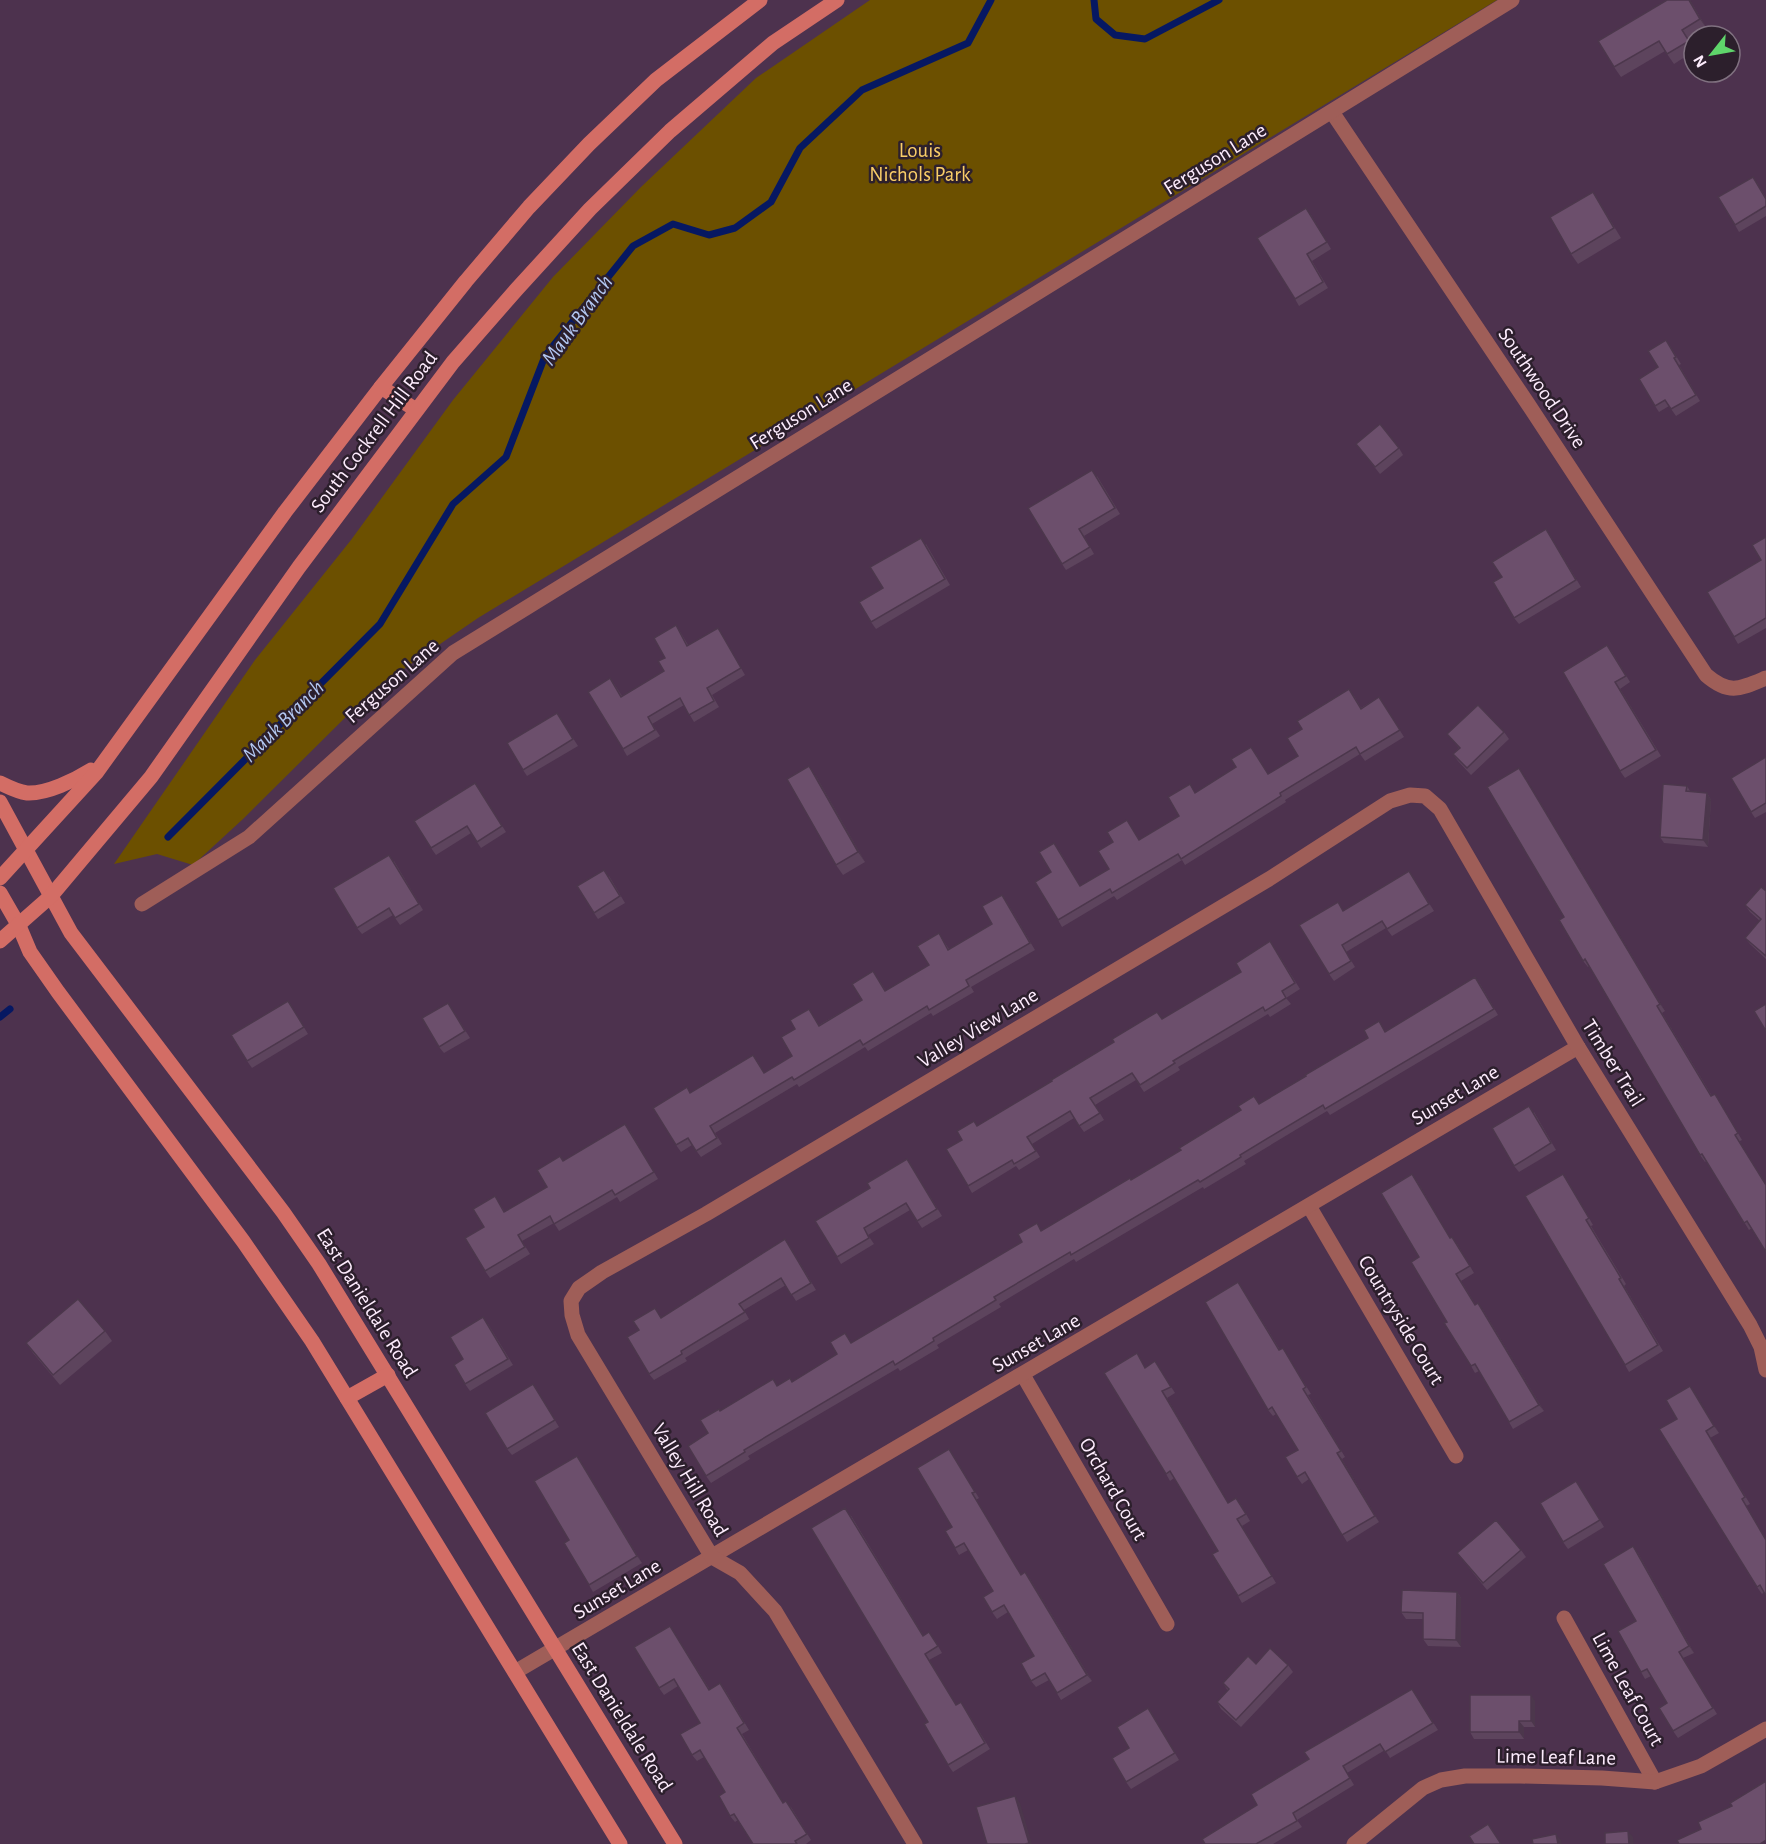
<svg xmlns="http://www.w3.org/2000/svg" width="1766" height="1844" font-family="'Alegreya Sans',sans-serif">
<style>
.green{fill:#6c5000}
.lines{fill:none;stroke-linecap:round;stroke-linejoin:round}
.stream{stroke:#061862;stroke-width:7}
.minor{stroke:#9f5e58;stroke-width:15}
.secondary{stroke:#d36d65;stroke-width:15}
.wall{fill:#5d445d}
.shaded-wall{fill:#4c374c}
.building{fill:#6c4f6c;stroke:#4c374c;stroke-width:1.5}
.labels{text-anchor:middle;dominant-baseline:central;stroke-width:5;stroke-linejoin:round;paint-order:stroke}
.park-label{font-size:21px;fill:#f9cd68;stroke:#2c1f2c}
.street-label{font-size:21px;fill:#fdecfd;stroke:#2c1f2c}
.water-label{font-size:22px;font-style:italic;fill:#b3c7f2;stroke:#2c1f2c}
</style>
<rect width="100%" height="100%" fill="#4d324e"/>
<polygon class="green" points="870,0 1497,0 478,618 373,690 243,819 193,865 157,854 114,864 255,660 351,540 453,400 553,277 641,187 756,78"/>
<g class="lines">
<g class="stream">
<polyline points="1094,0 1096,19 1115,35 1145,39 1219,0"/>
<polyline points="168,837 380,624 453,504 506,457 545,356 633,246 673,224 709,235 735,228 771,202 800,148 862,90 968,43 991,0"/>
<polyline points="0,1017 10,1009"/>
</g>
<g class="minor">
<path d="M1332,112L1528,404L1706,675C1729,695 1740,689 1766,678"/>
<polyline points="142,904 249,837 453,653 1512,0"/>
<polyline points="1309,1206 1456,1456"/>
<polyline points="1023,1375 1167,1624"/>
<polyline points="1564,1618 1655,1782"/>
<polyline points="515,1672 1578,1047"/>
<polyline points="915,1844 775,1611 740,1573 712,1557 578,1335 572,1315 571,1301 579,1288 602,1272 706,1214 1269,879 1390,801 1410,795 1425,796 1440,809 1578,1047 1750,1325 1761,1347 1766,1370"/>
<polyline points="1354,1844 1423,1788 1441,1780 1465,1776 1520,1776 1602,1778 1655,1782 1701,1766 1766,1729"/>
</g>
<g class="secondary">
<polyline points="381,387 416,410"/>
<path d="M0,783C8,787 18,792 27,793C47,794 75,780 91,770"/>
<polyline points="0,802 71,933 283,1212 319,1264 675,1844"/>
<polyline points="0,878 96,773 285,512 381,387 466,281 529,207 589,144 656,80 760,0"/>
<polyline points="0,893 19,926 30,952 58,992 243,1241 312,1341 620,1844"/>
<polyline points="0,941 51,896 151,777 299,567 453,362 516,290 590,209 670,131 773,43 837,0"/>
<polyline points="347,1398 388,1375"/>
</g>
</g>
<g class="wall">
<polygon points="1690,0 1707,29 1696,36 1694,36 1694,37 1689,40 1694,48 1694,51 1674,64 1665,51 1621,77 1614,67"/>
<polygon points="1757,183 1766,198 1766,216 1739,232 1735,225"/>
<polygon points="1593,192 1621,238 1578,264 1571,254"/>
<polygon points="1311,215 1331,249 1312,261 1328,288 1299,306 1295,299"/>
<polygon points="1670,346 1681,364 1679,365 1700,401 1676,416 1669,406 1659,412 1655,406 1658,367"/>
<polygon points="1356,444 1399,448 1403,455 1380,474"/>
<polygon points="1097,476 1120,514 1084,536 1094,554 1066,570 1062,564"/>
<polygon points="1546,529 1581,587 1519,624 1514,618 1502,577"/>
<polygon points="1766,537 1766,628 1738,644 1734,637 1761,560"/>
<polygon points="926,544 950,585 876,629 871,622 883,588"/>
<polygon points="676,625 688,645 722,635 745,675 712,695 719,707 694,722 684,705 652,724 660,736 627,756 623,749 610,678 622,696 664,671 665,658"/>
<polygon points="1612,652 1630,682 1620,689 1661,756 1625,778 1620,771"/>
<polygon points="1354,696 1361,708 1379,697 1404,737 1365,761 1360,754 1285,800 1286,802 1185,865 1182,860 1117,900 1114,896 1062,927 1058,920 1051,872 1059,850 1080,886 1109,869 1113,842 1131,827 1139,840 1179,816 1196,792 1236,767 1256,754 1268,774 1298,756"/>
<polygon points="557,713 578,746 527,776 523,770"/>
<polygon points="1504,732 1509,739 1471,775 1458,761 1453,754 1459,748 1447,734"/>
<polygon points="1766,757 1766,812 1755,818 1751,812"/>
<polygon points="1519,768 1665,1011 1662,1013 1712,1096 1719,1101 1742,1140 1740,1141 1752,1228 1749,1230 1706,1161 1705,1162 1700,1155 1589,966 1588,967 1583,961 1564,917"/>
<polygon points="816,776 865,862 843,875 836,865"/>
<polygon points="475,783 506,832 481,848 471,833 436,855 431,848"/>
<polygon points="1687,786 1690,791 1707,793 1711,800 1708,847 1664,843 1660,837"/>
<polygon points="394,861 423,910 400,925 393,915 362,934 357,928"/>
<polygon points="1409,871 1434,911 1392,936 1386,928 1346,952 1355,967 1334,981 1329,974 1344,910"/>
<polygon points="609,876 625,903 598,919 594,913"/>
<polygon points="1766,891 1766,959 1750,944 1745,938 1760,921 1750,912 1745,905"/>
<polygon points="1006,901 1035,950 971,987 974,992 933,1016 931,1013 868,1051 865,1047 799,1087 797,1084 715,1133 722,1144 701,1157 692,1145 681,1152 676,1145 691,1093 758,1062 764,1073 792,1056 795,1029 809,1009 819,1025 862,1000 873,971 886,991 929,965 943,940 949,949 992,924"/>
<polygon points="1270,941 1300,989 1286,998 1291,1004 1270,1017 1268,1014 1178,1067 1180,1070 1144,1092 1136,1080 1095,1105 1104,1120 1084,1132 1074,1118 1032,1144 1040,1157 1019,1170 1016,1166 972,1193 968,1186 962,1140 977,1126 1162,1019 1241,972"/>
<polygon points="1480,984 1498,1015 1330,1115 1327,1111 1244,1161 1246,1164 1204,1189 1203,1187 1076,1262 1074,1259 999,1304 1001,1307 937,1345 939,1348 900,1371 898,1368 748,1456 750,1459 711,1483 706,1476 708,1433 720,1411 777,1386 792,1382 837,1354 851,1343 1385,1031"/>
<polygon points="288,1001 308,1034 252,1068 247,1061"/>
<polygon points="448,1003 470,1038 444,1053 439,1047"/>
<polygon points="1534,1112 1556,1150 1519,1172 1514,1166"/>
<polygon points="630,1131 658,1179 620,1202 617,1197 559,1231 554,1223 522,1241 530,1254 490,1278 485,1271 484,1227 499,1203 505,1212 547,1187 560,1156 564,1161"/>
<polygon points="907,1159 942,1216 922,1228 910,1210 868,1235 874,1244 841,1264 837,1257 870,1188"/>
<polygon points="1567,1180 1593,1225 1591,1226 1626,1284 1624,1286 1663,1351 1629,1372 1625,1365"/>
<polygon points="1417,1181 1450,1238 1452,1237 1457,1244 1474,1273 1461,1281 1475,1304 1483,1310 1544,1411 1513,1429 1479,1371 1475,1373 1471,1366 1447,1322"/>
<polygon points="789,1245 816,1290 796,1301 786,1285 744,1310 749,1319 685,1358 687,1361 654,1380 649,1374 639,1330"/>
<polygon points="1238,1282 1280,1350 1287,1355 1311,1394 1308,1395 1345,1457 1342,1459 1379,1522 1347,1542 1309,1479 1302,1484 1297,1477 1298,1450 1276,1414 1273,1416 1268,1410"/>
<polygon points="488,1324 513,1365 470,1391 465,1384 463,1359"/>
<polygon points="105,1331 112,1341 60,1385 33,1353 26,1343"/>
<polygon points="1155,1361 1175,1393 1167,1398 1228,1503 1241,1505 1250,1521 1242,1526 1276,1583 1242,1603 1238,1596 1218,1551 1174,1478 1170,1481 1166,1474 1146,1367"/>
<polygon points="533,1384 559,1427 512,1455 507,1449"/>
<polygon points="1690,1386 1719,1433 1710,1438 1750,1504 1746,1506 1764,1592 1762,1594 1757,1587 1677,1419"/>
<polygon points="949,1449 979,1498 976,1500 1021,1575 1025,1572 1030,1579 1092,1681 1061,1700 1049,1680 1036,1687 1031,1681 1034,1656 1008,1612 997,1619 992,1612 993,1591 968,1550 959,1555 955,1548 952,1527"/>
<polygon points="581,1462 642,1563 593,1592 589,1585 569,1540"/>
<polygon points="1576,1481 1604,1527 1568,1549 1563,1542"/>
<polygon points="850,1514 923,1635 934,1639 942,1653 929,1660 956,1705 961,1702 990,1749 953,1772 948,1765 928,1722"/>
<polygon points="1521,1550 1526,1557 1487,1590 1457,1553"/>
<polygon points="1638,1553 1694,1653 1683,1658 1717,1714 1678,1738 1673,1731 1667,1703 1651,1676 1645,1679 1641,1672 1636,1621"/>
<polygon points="1457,1592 1461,1598 1461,1647 1428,1646 1423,1639 1423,1619 1406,1619 1401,1612"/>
<polygon points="670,1626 710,1690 720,1683 725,1690 749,1730 742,1734 783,1803 791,1807 811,1840 806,1844 753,1844 738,1820 735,1822 730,1816 725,1792 704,1757 697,1761 692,1755 700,1723 678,1686 664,1695 659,1688"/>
<polygon points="1256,1664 1288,1665 1293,1672 1241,1727 1221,1709 1217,1702 1228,1691 1223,1683"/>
<polygon points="1412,1689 1438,1730 1390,1758 1385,1750 1347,1773 1354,1785 1297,1820 1302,1827 1273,1844 1205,1844 1257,1805 1309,1759"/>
<polygon points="1535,1701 1535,1727 1524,1727 1524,1739 1474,1739 1470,1732"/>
<polygon points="1148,1708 1179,1760 1131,1789 1126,1782 1129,1748"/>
</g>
<g class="shaded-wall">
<polygon points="1689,0 1690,0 1707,29 1700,19"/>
<polygon points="809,766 816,776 865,862 858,852"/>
<polygon points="1519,768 1524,775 1665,1011 1660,1004"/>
<polygon points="1707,793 1711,800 1708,847 1703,840"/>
<polygon points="1412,1174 1417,1181 1454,1245 1450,1238"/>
<polygon points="1478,1303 1483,1310 1544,1411 1539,1405"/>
<polygon points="1690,1386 1695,1392 1719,1433 1714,1426"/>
<polygon points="1162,1391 1167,1398 1233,1510 1228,1503"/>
<polygon points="1337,1453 1342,1459 1379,1522 1375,1516"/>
<polygon points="577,1456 581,1462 642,1563 637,1556"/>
<polygon points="1633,1546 1638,1553 1694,1653 1689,1646"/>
<polygon points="1025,1572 1030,1579 1092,1681 1087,1675"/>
<polygon points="1457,1592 1461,1598 1461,1647 1456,1640"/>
<polygon points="1531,1695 1535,1701 1535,1727 1531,1721"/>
<polygon points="1519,1721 1524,1727 1524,1739 1519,1732"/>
<polygon points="1015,1796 1020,1803 1032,1844 1030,1844 1029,1843"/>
<polygon points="1628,1831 1633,1837 1634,1844 1629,1844"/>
<polygon points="1556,1834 1561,1840 1562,1844 1558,1844"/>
</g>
<g class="building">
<polygon points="1667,0 1689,0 1700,19 1682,30 1689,41 1667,54 1659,41 1614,67 1598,41"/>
<polygon points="1753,177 1766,199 1766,206 1735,225 1718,197"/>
<polygon points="1593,192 1614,228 1571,254 1550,217"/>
<polygon points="1306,208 1327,242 1307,254 1323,282 1295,299 1257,238"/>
<polygon points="1666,340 1676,357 1674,358 1696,395 1671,409 1665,400 1655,406 1639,379 1658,367 1648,351"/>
<polygon points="1380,424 1399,448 1375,467 1356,444"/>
<polygon points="1092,470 1115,508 1079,529 1090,547 1062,564 1028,508"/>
<polygon points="1546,529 1576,580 1514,618 1493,582 1502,577 1492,562"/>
<polygon points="1766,537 1766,618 1734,637 1707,592 1761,560 1752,545"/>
<polygon points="921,538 945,579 871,622 859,602 883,588 870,567"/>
<polygon points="676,625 687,646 718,628 741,668 707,688 714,701 689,715 680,698 648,717 655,730 623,749 588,692 610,678 621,697 664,671 658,661 665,658 654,638"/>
<polygon points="1607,645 1626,676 1615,682 1656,750 1620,771 1563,672"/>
<polygon points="1349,689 1361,709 1379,697 1400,730 1360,754 1356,747 1280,793 1281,796 1181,859 1178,854 1112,893 1110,889 1058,920 1035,882 1051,872 1039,852 1054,843 1080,886 1109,869 1098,851 1113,842 1107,832 1127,820 1139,840 1179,816 1168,797 1190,784 1195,793 1236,767 1231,759 1251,747 1268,774 1298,756 1287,738 1302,729 1297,721"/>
<polygon points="1478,705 1504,732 1467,768 1453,754 1460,748 1447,734"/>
<polygon points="557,713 573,739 523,770 507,743"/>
<polygon points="1766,757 1766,803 1751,812 1731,778"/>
<polygon points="809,766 858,852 836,865 787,779"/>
<polygon points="1519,768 1660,1004 1657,1006 1711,1096 1715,1094 1738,1133 1735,1135 1766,1185 1766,1252 1747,1221 1744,1223 1702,1154 1700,1155 1585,959 1583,961 1559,920 1564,917 1487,787"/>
<polygon points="475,783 502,826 477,842 467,826 431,848 414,821"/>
<polygon points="1663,784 1687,786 1686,791 1707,793 1703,840 1660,837"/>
<polygon points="389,855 419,904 395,918 389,908 357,928 333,888"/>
<polygon points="604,870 620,896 594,913 577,886"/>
<polygon points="1409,871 1429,904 1387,929 1382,921 1342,945 1351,961 1329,974 1299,925 1338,902 1343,911"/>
<polygon points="1761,887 1766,891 1766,956 1745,938 1761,919 1745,905"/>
<polygon points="1002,895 1030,943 966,980 969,986 929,1010 927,1006 863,1045 860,1040 794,1080 792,1077 710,1126 717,1138 696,1151 688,1138 676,1145 653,1108 687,1087 690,1093 753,1055 764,1073 792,1056 781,1037 795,1029 790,1020 809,1009 819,1026 862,1000 852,984 873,971 885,991 929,965 917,946 939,933 948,950 992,924 982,906"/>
<polygon points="1270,941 1295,983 1282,991 1286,998 1265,1011 1263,1007 1173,1061 1175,1063 1140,1085 1132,1073 1090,1098 1100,1113 1079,1126 1070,1111 1027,1137 1036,1151 1014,1164 1012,1160 968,1186 946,1149 962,1140 957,1131 974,1121 977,1126 1052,1081 1051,1080 1114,1042 1112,1039 1157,1012 1162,1019 1241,972 1236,963"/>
<polygon points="1475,977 1494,1009 1325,1109 1323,1105 1240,1155 1241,1157 1200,1182 1198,1180 1071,1255 1070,1252 994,1297 996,1300 933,1338 934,1341 895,1365 893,1361 744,1450 745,1452 706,1476 688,1446 708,1433 700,1420 719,1409 720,1411 773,1379 777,1386 790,1378 792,1382 837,1354 830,1342 845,1333 851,1343 1022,1242 1018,1234 1037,1223 1041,1231 1130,1178 1131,1180 1181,1150 1179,1148 1241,1110 1238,1106 1254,1096 1259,1104 1306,1076 1305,1075 1368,1038 1364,1030 1379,1021 1385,1032"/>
<polygon points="288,1001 304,1027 247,1061 231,1035"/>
<polygon points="448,1003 465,1031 439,1047 422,1018"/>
<polygon points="1766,1004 1766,1031 1754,1011"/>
<polygon points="1529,1106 1551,1143 1514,1166 1492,1128"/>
<polygon points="625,1124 654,1172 615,1195 612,1190 554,1224 550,1216 518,1235 525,1247 485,1271 465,1238 484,1227 473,1209 495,1196 504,1212 547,1187 537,1170 560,1156 563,1161"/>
<polygon points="907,1159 937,1209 917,1221 906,1203 864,1228 869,1238 837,1257 815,1221 870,1188 867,1183"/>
<polygon points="1412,1174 1450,1238 1452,1237 1470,1266 1456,1274 1475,1305 1478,1303 1539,1405 1509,1422 1475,1364 1471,1366 1444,1323 1447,1322 1411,1262 1419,1257 1381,1193"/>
<polygon points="1563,1174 1589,1218 1586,1220 1621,1278 1619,1279 1658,1345 1625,1365 1525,1196"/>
<polygon points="785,1239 811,1283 791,1295 781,1278 739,1304 745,1312 681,1351 682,1354 649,1374 627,1337 639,1330 633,1321 655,1308 661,1318"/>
<polygon points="1238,1282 1279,1350 1283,1348 1306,1387 1303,1389 1341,1451 1337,1453 1375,1516 1342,1535 1305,1472 1297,1477 1285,1457 1298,1450 1272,1407 1268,1410 1205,1302"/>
<polygon points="78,1299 105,1331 53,1375 26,1343"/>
<polygon points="483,1317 508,1359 465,1384 454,1365 463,1359 450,1337"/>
<polygon points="1137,1353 1145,1368 1155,1361 1171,1387 1162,1391 1228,1503 1236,1498 1246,1514 1237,1519 1272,1576 1238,1596 1212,1554 1218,1551 1170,1471 1166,1474 1104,1373"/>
<polygon points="533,1384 555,1420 507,1449 485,1413"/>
<polygon points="1690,1386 1714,1426 1706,1431 1745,1497 1742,1499 1766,1540 1766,1596 1760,1585 1757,1587 1659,1429 1677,1419 1666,1400"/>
<polygon points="949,1449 975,1492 972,1493 1021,1575 1025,1572 1087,1675 1057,1693 1045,1673 1031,1681 1021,1663 1034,1656 1004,1605 992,1612 983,1597 993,1591 964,1543 955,1548 945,1531 952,1527 917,1468"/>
<polygon points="577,1456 637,1556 589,1585 564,1543 569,1540 534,1481"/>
<polygon points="1576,1481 1600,1520 1563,1542 1540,1503"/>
<polygon points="845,1508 923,1636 929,1632 938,1646 925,1654 956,1705 961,1702 985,1743 948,1765 924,1724 928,1722 811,1528"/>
<polygon points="1496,1520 1521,1550 1483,1583 1457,1553"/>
<polygon points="1633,1546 1689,1646 1679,1652 1713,1708 1673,1731 1659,1708 1667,1703 1647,1669 1641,1672 1618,1631 1636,1621 1603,1564"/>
<polygon points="1402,1590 1457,1592 1456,1640 1423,1639 1423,1613 1401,1612"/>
<polygon points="670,1626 709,1690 720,1683 744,1723 737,1728 783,1803 786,1801 807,1834 795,1841 797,1844 753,1844 734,1814 730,1816 719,1796 725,1792 700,1750 692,1755 680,1734 700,1723 674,1679 659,1688 634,1647"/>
<polygon points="1270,1648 1288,1665 1236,1720 1217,1702 1229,1689 1223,1683 1248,1656 1256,1664"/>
<polygon points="1412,1689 1433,1723 1385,1752 1380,1744 1343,1766 1350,1778 1293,1813 1297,1821 1256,1844 1205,1844 1202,1839 1257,1805 1251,1794 1309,1759 1304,1752"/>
<polygon points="1470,1695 1531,1695 1531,1721 1519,1721 1519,1732 1470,1732"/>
<polygon points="1148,1708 1175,1753 1126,1782 1112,1758 1129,1748 1117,1727"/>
<polygon points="1766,1781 1766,1840 1760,1844 1679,1844 1677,1840 1701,1829 1698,1822 1732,1806 1730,1803"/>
<polygon points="1015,1796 1029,1843 1025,1844 987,1844 976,1807"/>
<polygon points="1488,1824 1501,1844 1474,1844 1469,1836"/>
<polygon points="1628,1831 1629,1844 1605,1844 1605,1833"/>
<polygon points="1556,1834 1558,1844 1533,1844 1532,1839"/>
</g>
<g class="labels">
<g class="park-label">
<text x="920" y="150">Louis<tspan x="920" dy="24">Nichols Park</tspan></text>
</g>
<g class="street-label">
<text transform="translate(1215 159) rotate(-32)">Ferguson Lane</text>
<text transform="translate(1542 388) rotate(56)">Southwood Drive</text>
<text transform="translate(801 414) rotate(-32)">Ferguson Lane</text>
<text transform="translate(374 432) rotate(-53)">South Cockrell Hill Road</text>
<text transform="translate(392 681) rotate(-41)">Ferguson Lane</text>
<text transform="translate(978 1028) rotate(-31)">Valley View Lane</text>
<text transform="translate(1613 1063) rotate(58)">Timber Trail</text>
<text transform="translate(1455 1095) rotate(-31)">Sunset Lane</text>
<text transform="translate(367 1303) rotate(58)">East Danieldale Road</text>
<text transform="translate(1401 1320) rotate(59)">Countryside Court</text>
<text transform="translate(1036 1343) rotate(-30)">Sunset Lane</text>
<text transform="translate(690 1480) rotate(59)">Valley Hill Road</text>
<text transform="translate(1113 1489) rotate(60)">Orchard Court</text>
<text transform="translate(617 1589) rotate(-31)">Sunset Lane</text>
<text transform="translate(1628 1689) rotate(61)">Lime Leaf Court</text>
<text transform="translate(622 1717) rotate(58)">East Danieldale Road</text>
<text transform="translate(1556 1757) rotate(1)">Lime Leaf Lane</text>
</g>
<g class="water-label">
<text transform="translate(577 320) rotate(-54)">Mauk Branch</text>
<text transform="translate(283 721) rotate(-45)">Mauk Branch</text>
</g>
</g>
<g transform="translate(1712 54) rotate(239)"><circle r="28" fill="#2c1f2c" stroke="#807180" stroke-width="1.5"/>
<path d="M0-4.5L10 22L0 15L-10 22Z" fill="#5fd56b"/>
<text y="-9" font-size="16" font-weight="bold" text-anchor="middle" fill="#fdecfd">N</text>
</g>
</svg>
